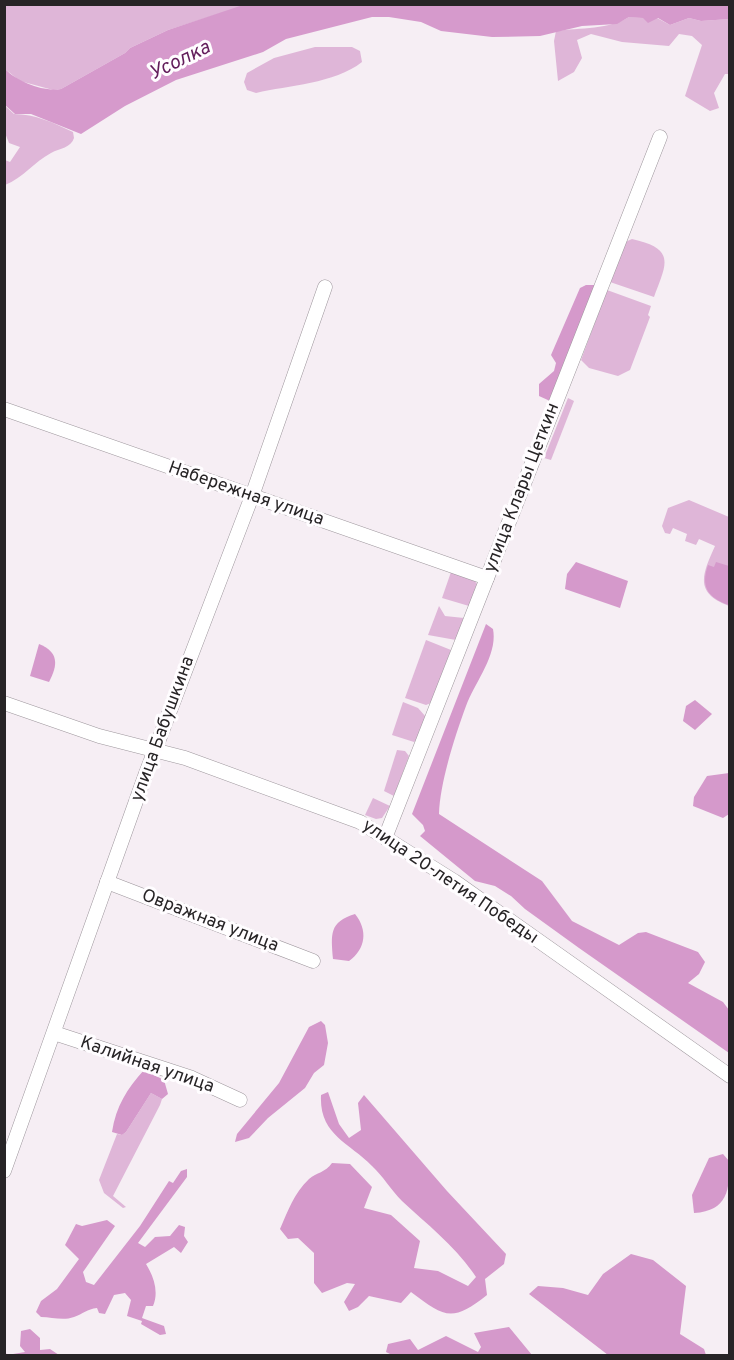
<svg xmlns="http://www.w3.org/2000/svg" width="734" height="1360" font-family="Overpass,sans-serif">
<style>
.green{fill:#dfb6d8}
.forest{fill:#d599cb}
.water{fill:#d69acc}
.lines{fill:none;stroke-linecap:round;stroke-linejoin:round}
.stream{stroke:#d69acc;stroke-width:3}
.minor-casing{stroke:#9e979d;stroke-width:15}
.minor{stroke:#fff;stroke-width:14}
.labels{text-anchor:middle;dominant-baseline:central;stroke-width:6;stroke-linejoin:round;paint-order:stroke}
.street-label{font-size:18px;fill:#272426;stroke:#fffdff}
.water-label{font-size:20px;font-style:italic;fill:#631d5b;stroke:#fffdff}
</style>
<rect width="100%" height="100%" fill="#f6eef4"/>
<g class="green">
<polygon points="4,5 246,5 168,30 130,48 125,53 61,89 53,90 20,81 5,69"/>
<path d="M629,17L657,18L670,25L689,18L701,21L729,19V74H725L714,93L719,108L710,111L685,96L702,45L692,36L679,34L669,46L622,42L591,34L577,40L582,58L574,72L558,81L554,41L556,31C579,28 611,29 629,17Z"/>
<path d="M315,47H352L360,51L362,62C334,84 289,85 256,93L247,90L244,82L247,73L274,58Z"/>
<path d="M4,105L14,114C35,114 54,123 73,132L74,138C71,148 60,148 51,153C34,162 23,178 5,185V160L10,162L20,147L9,143L5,133Z"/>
<path d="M632,239C678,249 665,266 654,297L610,282L623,243Z"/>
<polygon points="607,290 651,306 648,315 650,317 630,370 618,376 589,368 581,360"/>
<polygon points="568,398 574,401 551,460 544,458"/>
<path d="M689,500L729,517V606C694,593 702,575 715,546L699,539L696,545L685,541L687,534L673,528L670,534L665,533L662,526L668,508Z"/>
<polygon points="451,572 474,580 477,584 469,606 442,598"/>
<polygon points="439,606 445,616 464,618 456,640 428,635"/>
<polygon points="426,640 451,650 431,703 426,705 405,698"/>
<polygon points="403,702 418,708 426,717 417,740 414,742 392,735"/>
<polygon points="397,750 405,751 409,756 394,796 384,791"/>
<polygon points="373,798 390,806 382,818 376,819 365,815"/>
<polygon points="151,1093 162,1099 160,1105 113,1196 126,1207 123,1208 104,1193 99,1180 117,1134 122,1135 126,1132"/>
</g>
<g class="forest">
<polygon points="586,285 595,285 550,401 539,396 539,384 554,371 556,363 551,355 580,288"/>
<polygon points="576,562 628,581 620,608 565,589 567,574"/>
<path d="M716,562L729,566V605C709,598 700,588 708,565L714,567Z"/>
<path d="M486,624L493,629C498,655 475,682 466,706C455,736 440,782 439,814L542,881L572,921L619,945L638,933L646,932L698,952L705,962L699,974L688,983L723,1002L729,1010V1053L579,948L525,909L511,896L495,886L475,881L420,836L425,831L423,825L412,814Z"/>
<path d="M39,644C59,652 58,665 49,682L30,676Z"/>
<polygon points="695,700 712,714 695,730 683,721 686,706"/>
<polygon points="729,773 729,814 723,818 693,806 694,797 707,776"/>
<path d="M355,914C368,930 366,949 349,961L333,959C331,934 329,922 355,914Z"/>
<polygon points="321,1021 325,1025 328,1043 324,1065 314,1073 305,1088 268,1118 249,1138 235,1142 237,1134 279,1083 309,1027"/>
<path d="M144,1070L164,1080L168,1094L162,1099L151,1093L126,1132L122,1135L112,1132C116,1106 127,1089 144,1070Z"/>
<path d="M328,1092L339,1124L349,1138L361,1130L358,1103L364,1095L447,1191L506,1254L504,1264L485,1279L487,1295C452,1323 444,1317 411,1292L401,1303L369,1296L358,1307L349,1311L344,1302L355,1284L347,1283L322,1293L314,1283V1253L298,1238L288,1239L280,1229C288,1211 294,1193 309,1179C317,1172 325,1173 332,1163L350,1164L372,1187L364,1208L391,1215L420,1241L414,1268L438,1271L468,1286L476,1277C457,1248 428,1225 402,1201C391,1190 383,1176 372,1166C349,1142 319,1135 321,1095Z"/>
<path d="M723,1154L729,1161C730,1189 728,1211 694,1213L692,1195L709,1158Z"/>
<path d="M187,1169V1177L138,1243L145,1247L155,1237L170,1236L179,1225L185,1227L184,1236L188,1242L181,1253L174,1247L146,1264C154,1277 159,1292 153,1306H146L142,1318L164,1326L166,1334L160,1335L141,1324L142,1321L127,1316L131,1300L125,1293L114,1295L105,1314L99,1313L97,1308C87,1309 83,1314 74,1317C63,1321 52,1317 41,1317L36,1312L41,1301L57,1289L79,1259L65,1245L76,1224L82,1226L107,1220L115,1226L83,1272L86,1282L94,1285L140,1226L169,1181L173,1183L181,1171Z"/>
<polygon points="631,1254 653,1260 686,1286 680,1334 704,1349 706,1355 608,1355 529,1294 538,1286 563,1288 588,1295 603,1274"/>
<polygon points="509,1327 532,1355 394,1356 386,1352 388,1344 410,1339 418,1350 446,1336 478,1352 481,1347 474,1333"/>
<polygon points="30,1329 40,1338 40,1350 50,1349 59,1355 5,1355 5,1351 7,1355 25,1352 20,1346 21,1331"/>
</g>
<path class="water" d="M246,4H729L730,19L701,21L689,18L670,25L658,18L648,23L643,18L629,17L617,24L582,26L540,36L492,37L441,31L421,22L389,17H372L286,39L263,52L176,80L125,106L81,134L31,114H15L5,105V69C18,82 43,92 61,89L125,53L130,48L168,30Z"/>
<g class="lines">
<polyline class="stream" points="4,123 4,127"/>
<g class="minor-casing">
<g id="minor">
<polyline points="4,409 487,578"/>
<polyline points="4,703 99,736 185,758 360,822 454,881 730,1076"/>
<polyline points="385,838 660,137"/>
<polyline points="107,882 313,961"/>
<polyline points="54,1033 192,1078 240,1100"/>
<polyline points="4,1171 145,776 252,496 325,287"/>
</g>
</g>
<use href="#minor" class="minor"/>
</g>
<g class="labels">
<g class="street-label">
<text transform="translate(522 488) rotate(-69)">улица Клары Цеткин</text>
<text transform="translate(246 494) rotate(19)">Набережная улица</text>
<text transform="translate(163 729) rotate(-70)">улица Бабушкина</text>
<text transform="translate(450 882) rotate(34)">улица 20-летия Победы</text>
<text transform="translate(210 921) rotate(21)">Овражная улица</text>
<text transform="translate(147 1065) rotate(19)">Калийная улица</text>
</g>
<g class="water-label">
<text transform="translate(180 61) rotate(-26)">Усолка</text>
</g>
</g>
<rect width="734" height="1360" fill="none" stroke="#272426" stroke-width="12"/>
</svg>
